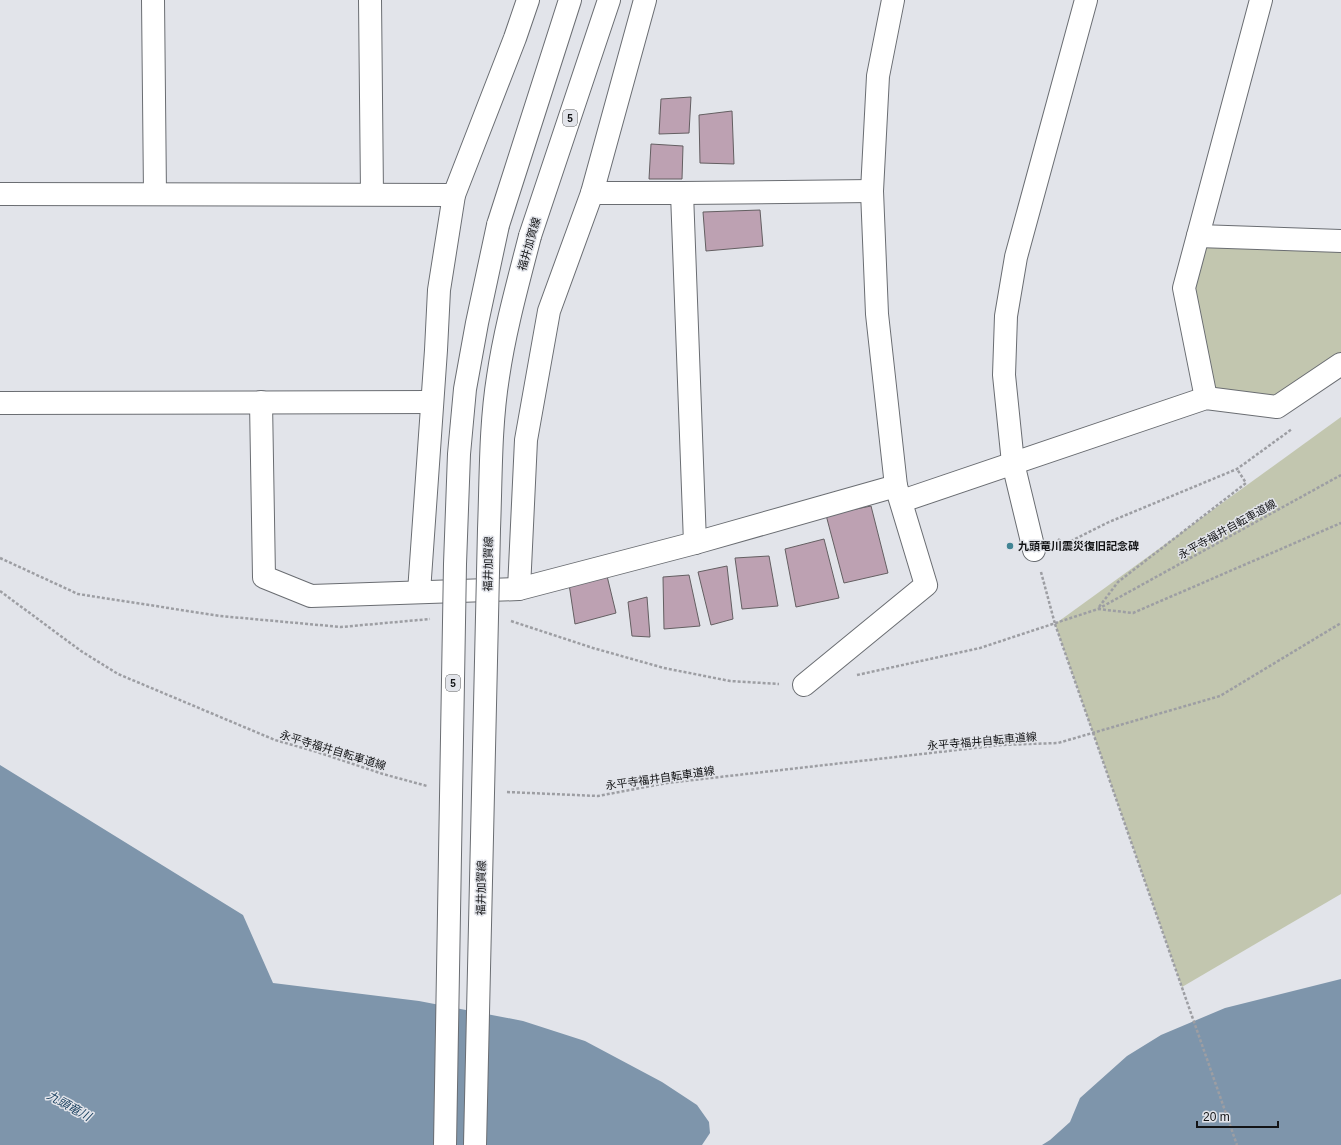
<svg xmlns="http://www.w3.org/2000/svg" width="1341" height="1145" font-family="Helvetica,'Noto Sans JP',sans-serif">
<style>
.green{fill:#c2c6af}
.water{fill:#7e95ab}
.building{fill:#bda1b2;stroke:#645f62}
.lines{fill:none;stroke-linecap:round;stroke-linejoin:round}
.street-casing{stroke:#6a6d72;stroke-width:24}
.primary-casing{stroke:#6a6d72;stroke-width:24}
.path{stroke:#9d9ea3;stroke-width:2.5;stroke-dasharray:3 2;stroke-linecap:butt}
.street{stroke:#fff;stroke-width:22}
.primary{stroke:#fff;stroke-width:22}
.primary-bridge-casing{stroke:#6a6d72;stroke-width:24;stroke-linecap:butt}
.path-bridge{stroke:#9d9ea3;stroke-width:2.5;stroke-dasharray:3 2;stroke-linecap:butt}
.primary-bridge{stroke:#fff;stroke-width:22}
.poi-dot{fill:#418494;stroke:#e2e4ea;stroke-width:1.5}
.labels{text-anchor:middle;dominant-baseline:central;stroke-width:3;stroke-linejoin:round;paint-order:stroke}
.shield{fill:#e2e4ea;stroke:#515256;stroke-width:1}
.shield-label{font-size:10px;font-weight:bold;fill:#131416}
.street-label{font-size:11px;fill:#131416;stroke:#e2e4ea}
.poi-label{font-size:11px;font-weight:bold;fill:#131416;stroke:#e2e4ea;text-anchor:start}
.water-label{font-size:12px;font-style:italic;fill:#153c5c;stroke:#e2e4ea}
</style>
<rect width="100%" height="100%" fill="#e2e4ea"/>
<g class="green">
<polygon points="1198,236 1341,246 1341,358 1275,401 1206,398 1184,288"/>
<polygon points="1341,417 1341,894 1182,987 1055,624"/>
</g>
<g class="water">
<polygon points="0,765 243,915 273,983 419,1001 523,1021 585,1041 662,1082 697,1105 709,1122 710,1133 702,1145 0,1145"/>
<polygon points="1341,979 1341,1145 1042,1145 1050,1140 1070,1122 1080,1098 1127,1056 1161,1035 1225,1008"/>
</g>
<g class="building">
<polygon points="691,97 689,133 659,134 661,99"/>
<polygon points="732,111 734,164 700,163 699,115"/>
<polygon points="651,144 683,146 682,179 649,179"/>
<polygon points="760,210 763,246 706,251 703,212"/>
<polygon points="871,506 888,573 844,583 826,515"/>
<polygon points="824,539 839,598 796,607 785,549"/>
<polygon points="769,556 778,606 742,609 735,558"/>
<polygon points="727,566 733,619 711,625 698,572"/>
<polygon points="689,575 700,626 664,629 663,577"/>
<polygon points="607,576 616,613 575,624 569,584"/>
<polygon points="647,597 650,637 632,636 628,602"/>
</g>
<g class="lines">
<g class="street-casing">
<g id="street">
<polyline points="153,0 155,194"/>
<polyline points="370,0 372,194"/>
<polyline points="592,193 682,193 872,191"/>
<polyline points="682,193 695,543"/>
<polyline points="0,194 454,195"/>
<polyline points="1198,236 1341,241"/>
<polyline points="1206,398 1184,288 1261,0"/>
<polyline points="261,402 264,577 311,596 519,589 695,543 896,486"/>
<polyline points="0,403 432,402"/>
<polyline points="902,501 1206,398 1277,407 1341,364"/>
<polyline points="1034,550 1013,463 1004,375 1006,316 1016,257 1086,0"/>
<polyline points="519,589 526,440 549,311 592,193 645,0"/>
<polyline points="419,592 436,350 439,290 454,195 515,38 528,0"/>
<polyline points="804,685 926,585 896,486 877,314 872,191 878,76 893,0"/>
</g>
</g>
<g class="primary-casing">
<g id="primary">
<polyline points="498,225 570,0"/>
<polyline points="530,236 609,0"/>
</g>
</g>
<g class="path">
<polyline points="1058,539 1065,544 1109,522 1237,469 1292,429"/>
<polyline points="0,558 78,594 220,616 341,627 430,619"/>
<polyline points="1041,572 1055,624"/>
<polyline points="0,591 81,651 118,674 275,740 317,752 383,774 427,786"/>
<polyline points="1099,607 1118,582 1246,483 1237,469"/>
<polyline points="1098,609 1133,613 1341,523"/>
<polyline points="511,621 593,648 664,668 730,681 779,684"/>
<polyline points="857,675 980,648 1098,609 1341,475"/>
<polyline points="507,792 598,796 667,783 1001,745 1058,743 1220,696 1341,623"/>
</g>
<use href="#street" class="street"/>
<use href="#primary" class="primary"/>
<g class="primary-bridge-casing">
<g id="primary-bridge">
<polyline points="445,1145 455,564 459,454 465,389 477,323 498,225"/>
<path d="M475,1145L489,529C491,479 490,427 498,377C505,329 518,283 530,236"/>
</g>
</g>
<polyline class="path-bridge" points="1055,624 1237,1145"/>
<use href="#primary-bridge" class="primary-bridge"/>
</g>
<circle class="poi-dot" cx="1010" cy="546" r="4"/>
<g class="labels">
<g class="shield">
<rect x="563" y="110" width="14" height="16" rx="3"/>
<rect x="446" y="675" width="14" height="16" rx="3"/>
</g>
<g class="shield-label">
<text x="570" y="118">5</text>
<text x="453" y="683">5</text>
</g>
<g class="street-label">
<text transform="translate(529 244) rotate(-74)">福井加賀線</text>
<text transform="translate(1227 529) rotate(-29)">永平寺福井自転車道線</text>
<text transform="translate(488 564) rotate(-89)">福井加賀線</text>
<text transform="translate(982 741) rotate(-5)">永平寺福井自転車道線</text>
<text transform="translate(333 750) rotate(17)">永平寺福井自転車道線</text>
<text transform="translate(660 778) rotate(-8)">永平寺福井自転車道線</text>
<text transform="translate(481 888) rotate(-89)">福井加賀線</text>
</g>
<g class="poi-label">
<text x="1018" y="546">九頭竜川震災復旧記念碑</text>
</g>
<g class="water-label">
<text transform="translate(69 1106) rotate(29)">九頭竜川</text>
</g>
</g>
<path d="M1197 1121v6h81v-6" fill="none" stroke="#131416" stroke-width="2"/>
<text x="1203" y="1121" font-size="12" fill="#131416" stroke="#e2e4ea" stroke-width="3" paint-order="stroke">20 m</text>
</svg>
